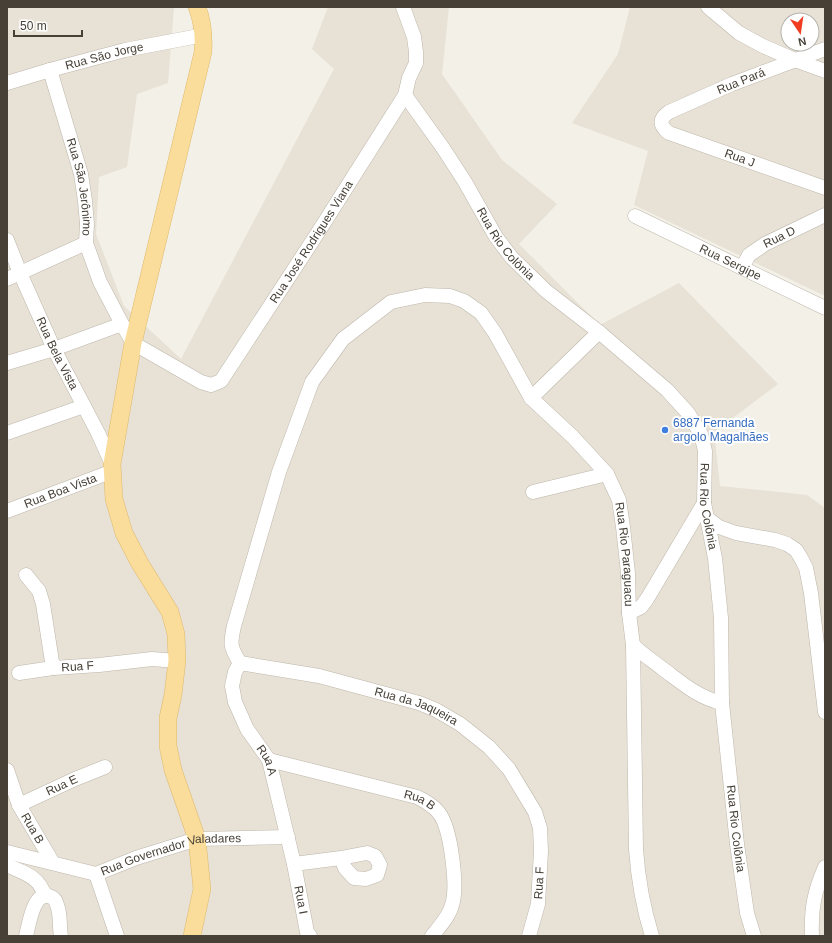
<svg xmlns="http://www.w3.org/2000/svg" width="832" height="943" font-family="Helvetica,sans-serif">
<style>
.residential{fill:#e7e1d6;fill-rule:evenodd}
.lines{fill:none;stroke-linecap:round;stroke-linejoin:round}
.minor-casing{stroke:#beb7ab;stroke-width:15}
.major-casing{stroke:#deb96b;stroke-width:18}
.minor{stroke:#fff;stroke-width:14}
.major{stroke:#fadc9b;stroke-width:17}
.shop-dot{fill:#3f7fe0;stroke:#fff;stroke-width:1.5}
.labels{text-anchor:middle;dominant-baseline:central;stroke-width:4;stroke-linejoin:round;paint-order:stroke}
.street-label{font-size:12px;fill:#464037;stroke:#fff}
.shop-label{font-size:12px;fill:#366cbe;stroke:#fff;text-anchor:start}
</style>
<rect width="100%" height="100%" fill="#f3f0e8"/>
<g class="residential">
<polygon points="7,7 174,7 168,83 137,94 127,167 99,177 96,234 124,306 181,359 334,69 312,49 328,7 449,7 442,74 502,160 557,204 519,244 600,325 679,283 778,384 714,432 720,486 807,495 825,508 825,936 7,936"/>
<path d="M630,7H825V296L634,205L648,151L572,123L618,54ZM788,20H812V44H788Z"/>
</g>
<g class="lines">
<g class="minor-casing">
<g id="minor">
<polyline points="708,7 739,33 763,46 795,60 825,71"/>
<path id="s1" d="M825,49L732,84L669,112C659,119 659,125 669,133L825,188"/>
<path id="s2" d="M50,70L81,174L85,201L87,224L86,243L100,282L122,324"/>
<path id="s3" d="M7,83L50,70L125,50L204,35"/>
<path id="s4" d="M405,95L443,148L465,182L496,237L512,258L546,291L599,332L667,390L688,413L701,434L705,451L704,503L715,558L721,618L722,703L737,844L747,913L754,936"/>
<path id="s5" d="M635,216L825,308"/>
<path id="s6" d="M7,240L20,273L54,349L98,433L112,464"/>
<path id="s7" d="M742,268L749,255L765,244L825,215"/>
<polyline points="7,279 86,243"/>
<path id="s8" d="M7,363L54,349L122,324L133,343L201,382L211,385L221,381L317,234L405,95L409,78L416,63V52L414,37L403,7"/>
<polyline points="531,398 599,332"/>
<polyline points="7,433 84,406"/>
<polyline points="533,492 607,474"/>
<path id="s9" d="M7,511L113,471"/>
<polyline points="707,518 719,527 736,533 775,540 787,544 796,550 801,558 806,568 811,593 825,712"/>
<polyline points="26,575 39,591 43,604 53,668"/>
<polyline points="629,613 641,607 647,599 704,503"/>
<path d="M633,645C642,654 653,661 663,669C682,683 699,698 722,703"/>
<path id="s10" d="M240,663C230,647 230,644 234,626L279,472L312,382L343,339L391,302L425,295L450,296L464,301L481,313L495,333L531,398L573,437L607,474L619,500L623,527L628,573L629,613L633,645L636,849C638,879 643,907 652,936"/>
<path id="s11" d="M240,663L319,676L419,703L436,710L460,724L489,747L509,769L535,812L540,828L541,851L538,904L529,936"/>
<path id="s12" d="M240,663L235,672L232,686L235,702L247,729L269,760L294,864L307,932L310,936"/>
<path id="s13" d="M19,673L53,668L99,665L152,659L177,661"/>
<path id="s14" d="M269,760L417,797C425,801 433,805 439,813C451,828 458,887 452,905C449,917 439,927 432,936"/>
<path id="s15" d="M7,770L19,805L53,863"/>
<path id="s16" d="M19,805L75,779L105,767"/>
<path id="s17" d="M7,852L96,874L136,858L197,839L288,837"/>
<polyline points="294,864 341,858 367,853 375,856 380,865 377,875 366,879 354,878 345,868 341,858"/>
<path d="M7,865C25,874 38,875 45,896"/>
<polyline points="96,874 117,936"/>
<path d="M26,936C29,925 33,892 49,896C53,897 56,900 57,905C61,914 59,926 61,936"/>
<path d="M812,936C811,909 814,892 825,867"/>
</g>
</g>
<g class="major-casing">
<path id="major" d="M192,936L202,889L197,839L173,770L168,746V718L173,695L177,661L176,634L170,612L139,562L124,533L114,499L112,464L133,343L203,52C204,36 203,22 197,7"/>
</g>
<use href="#minor" class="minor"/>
<use href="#major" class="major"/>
</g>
<circle class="shop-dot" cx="665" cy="430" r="4"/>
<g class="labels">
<g class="street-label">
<text stroke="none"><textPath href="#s3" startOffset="101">Rua São Jorge</textPath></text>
<text transform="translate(741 81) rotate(-22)">Rua Pará</text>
<text stroke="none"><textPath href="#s1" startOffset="270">Rua J</textPath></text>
<text stroke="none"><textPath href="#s2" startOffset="121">Rua São Jerônimo</textPath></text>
<text stroke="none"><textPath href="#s7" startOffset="50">Rua D</textPath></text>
<text stroke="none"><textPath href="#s8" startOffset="409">Rua José Rodrigues Viana</textPath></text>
<text stroke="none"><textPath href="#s4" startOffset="180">Rua Rio Colônia</textPath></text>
<text stroke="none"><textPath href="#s5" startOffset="106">Rua Sergipe</textPath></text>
<text stroke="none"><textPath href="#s6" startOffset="124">Rua Bela Vista</textPath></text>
<text stroke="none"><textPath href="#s9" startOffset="57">Rua Boa Vista</textPath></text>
<text stroke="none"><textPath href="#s4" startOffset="528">Rua Rio Colônia</textPath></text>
<text stroke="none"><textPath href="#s10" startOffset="794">Rua Rio Paraguacu</textPath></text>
<text stroke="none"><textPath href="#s13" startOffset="59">Rua F</textPath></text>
<text stroke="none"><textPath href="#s11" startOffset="182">Rua da Jaqueira</textPath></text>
<text stroke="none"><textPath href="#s12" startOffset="108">Rua A</textPath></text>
<text stroke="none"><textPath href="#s16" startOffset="47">Rua E</textPath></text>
<text stroke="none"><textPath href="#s14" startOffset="156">Rua B</textPath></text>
<text stroke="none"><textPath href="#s15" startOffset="64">Rua B</textPath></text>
<text stroke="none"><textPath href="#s4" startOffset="852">Rua Rio Colônia</textPath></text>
<text stroke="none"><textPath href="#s17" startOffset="170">Rua Governador Valadares</textPath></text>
<text transform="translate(539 883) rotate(-87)">Rua F</text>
<text stroke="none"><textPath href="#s12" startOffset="252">Rua I</textPath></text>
</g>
<g class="shop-label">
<text x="673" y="423">6887 Fernanda<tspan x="673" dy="14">argolo Magalhães</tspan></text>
</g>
</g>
<rect width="832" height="943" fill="none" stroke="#464037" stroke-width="16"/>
<g transform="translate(800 32) rotate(167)"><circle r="19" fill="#ffffff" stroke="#b5b3af"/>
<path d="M0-3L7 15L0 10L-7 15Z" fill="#f03d22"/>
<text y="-6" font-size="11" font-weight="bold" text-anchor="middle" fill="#464037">N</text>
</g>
<path d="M14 30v6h68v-6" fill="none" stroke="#464037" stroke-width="2"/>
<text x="20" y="30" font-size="12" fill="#464037" stroke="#ffffff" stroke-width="3" paint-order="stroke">50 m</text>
</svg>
